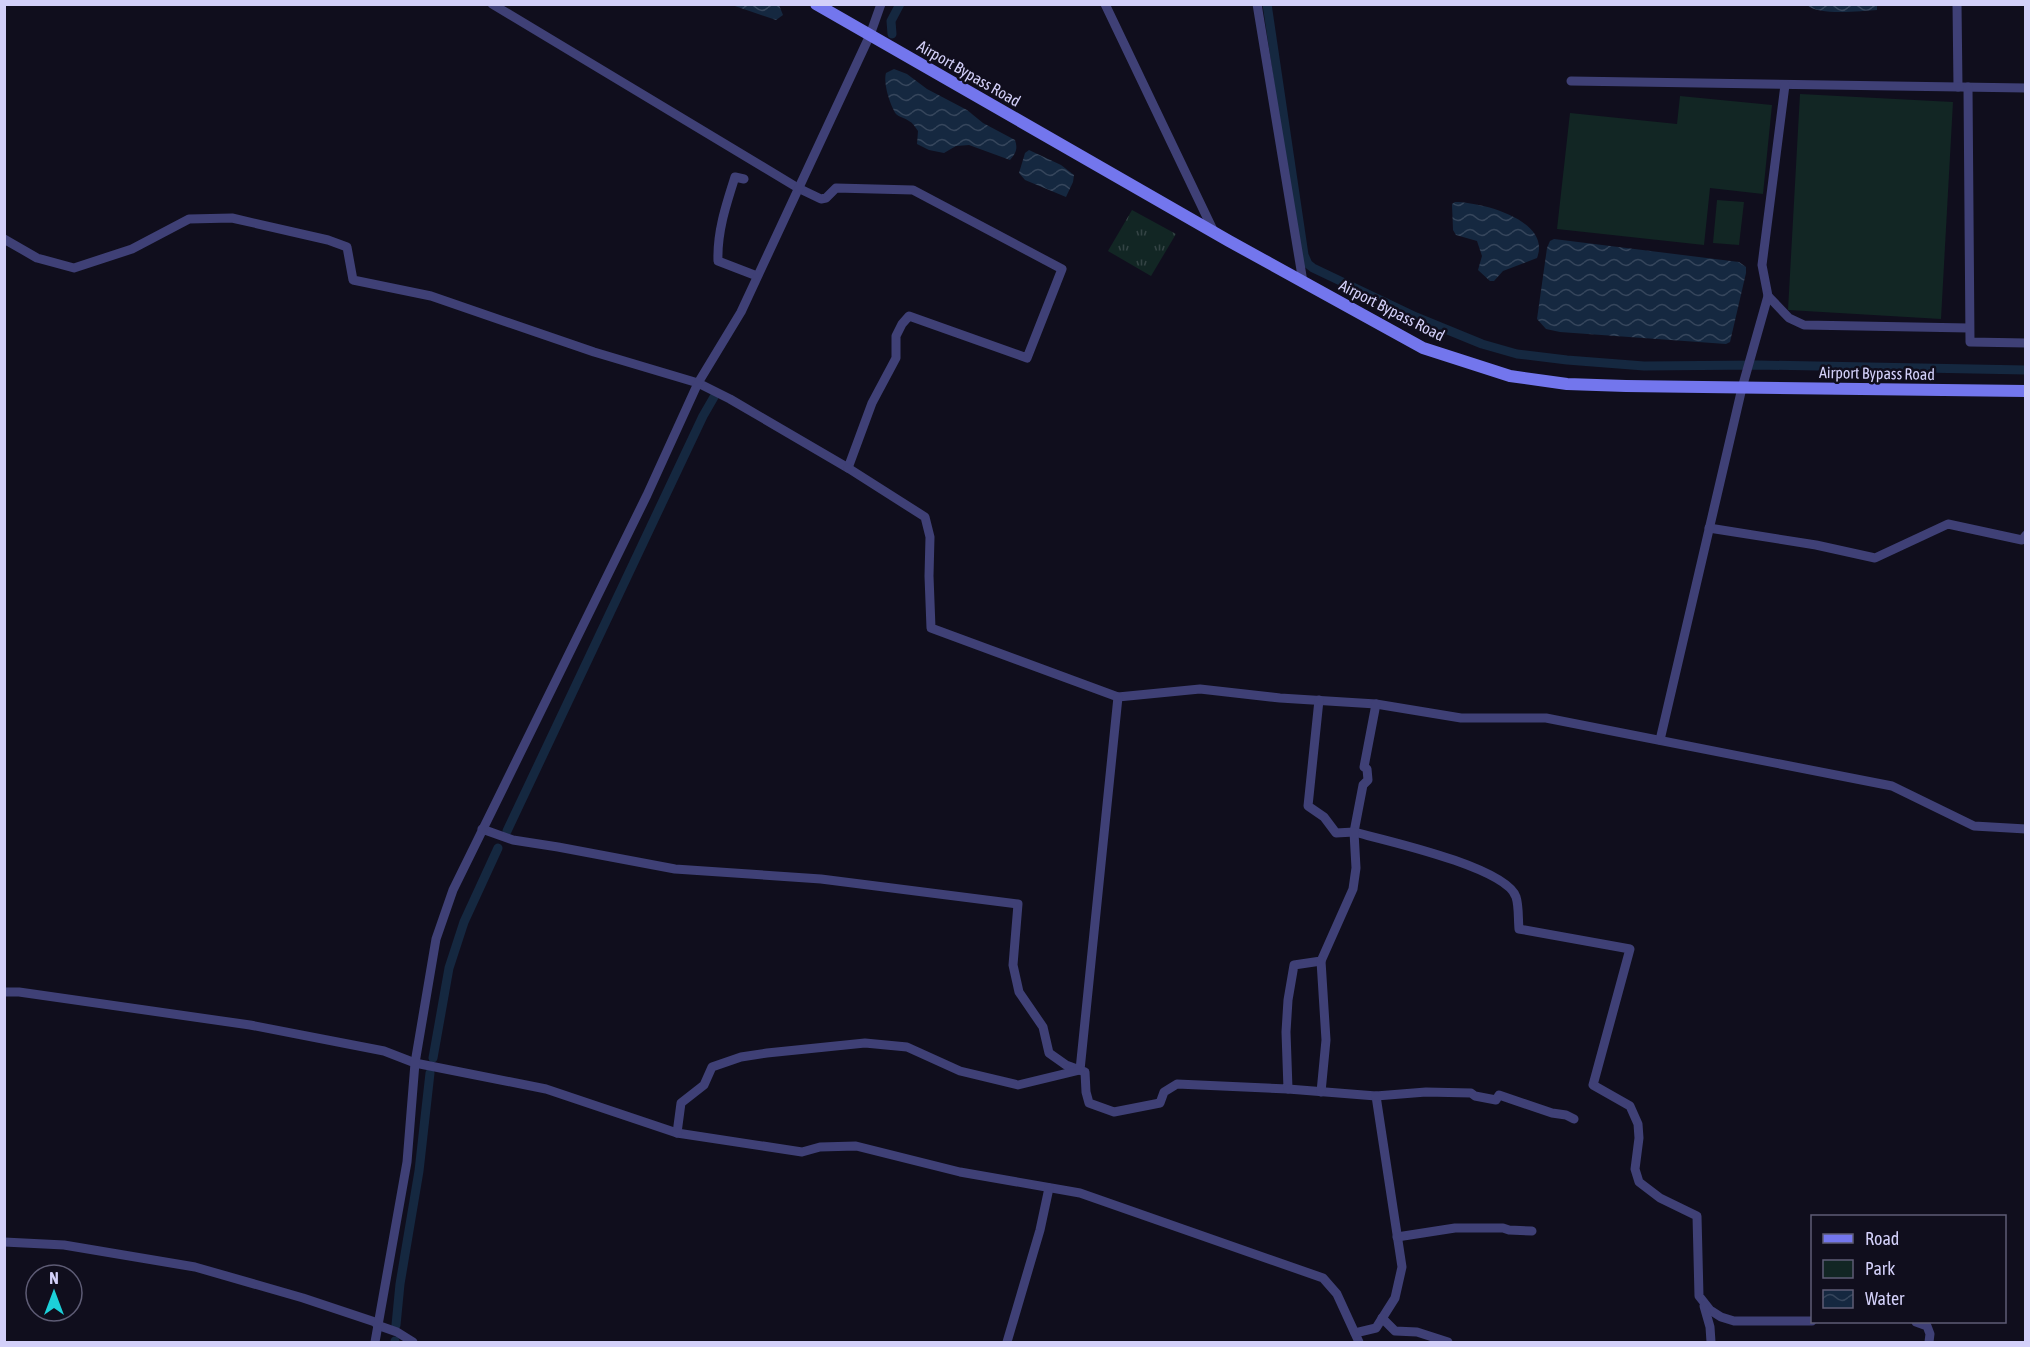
<svg xmlns="http://www.w3.org/2000/svg" width="2030" height="1347" font-family="'Asap Condensed',sans-serif">
<style>
.grass{fill:url(#grass-tufts)}
.park{fill:#122624}
.water{fill:url(#water-waves)}
.lines{fill:none;stroke-linecap:round;stroke-linejoin:round}
.canal{stroke:#152840;stroke-width:9}
.street{stroke:#3f4076;stroke-width:9}
.secondary{stroke:#7376ed;stroke-width:12}
.labels{text-anchor:middle;dominant-baseline:central;stroke-width:5;stroke-linejoin:round;paint-order:stroke}
.street-label{font-size:16px;fill:#d3d0f9;stroke:#100e1d}
</style>
<defs>
<pattern id="grass-tufts" width="24" height="20" patternUnits="userSpaceOnUse" patternTransform="scale(1.5)"><rect width="24" height="20" fill="#122624"/><path d="M3 7l-1-3M5 7V3M7 7l1-3M15 17l-1-3M17 17v-4M19 17l1-3" fill="none" stroke="#344445"/></pattern>
<pattern id="water-waves" width="16" height="10" patternUnits="userSpaceOnUse" patternTransform="scale(1.5)"><rect width="16" height="10" fill="#152840"/><path d="M0 5q4-4 8 0t8 0" fill="none" stroke="#36465c"/></pattern>
</defs>
<rect width="100%" height="100%" fill="#100e1d"/>
<polygon class="grass" points="1132,210 1176,234 1151,276 1108,251"/>
<g class="park">
<polygon points="1800,94 1953,102 1941,319 1788,310"/>
<polygon points="1680,96 1772,105 1763,194 1710,188 1704,245 1557,229 1570,113 1677,124"/>
<polygon points="1717,200 1744,202 1739,245 1713,243"/>
</g>
<g class="water">
<polygon points="732,5 779,5 783,15 776,20"/>
<path d="M1807,5H1877V10C1860,11 1819,16 1807,5Z"/>
<path d="M894,69L907,74L927,89L967,110L983,123L1015,140C1018,149 1016,153 1010,160L969,145L956,146L944,153L929,150L917,144L918,131C915,127 913,123 909,121C905,118 899,117 896,114C890,105 883,83 886,73Z"/>
<polygon points="1029,150 1061,165 1074,175 1073,182 1066,197 1025,180 1019,173 1025,153"/>
<path d="M1455,202C1481,202 1552,220 1537,258L1503,271L1494,281H1490L1478,270L1482,256L1477,241L1456,235L1453,230L1452,204Z"/>
<polygon points="1554,239 1739,262 1746,267 1746,273 1730,342 1726,344 1560,332 1546,329 1537,319 1547,248 1550,241"/>
</g>
<g class="lines">
<g class="canal">
<polyline points="1267,4 1304,255 1308,264 1313,268 1416,317 1482,344 1517,354 1567,360 1644,366 1758,365 2026,370"/>
<polyline points="892,34 891,21 900,4"/>
<polyline points="507,831 703,416 714,397"/>
<polyline points="433,1058 449,968 464,922 498,848"/>
<polyline points="396,1325 400,1284 419,1171 430,1073"/>
<polyline points="395,1342 395,1341"/>
</g>
<g class="street">
<polyline points="1105,4 1214,232"/>
<polyline points="1257,4 1303,282"/>
<polyline points="1957,4 1958,87"/>
<polyline points="1571,81 2026,88"/>
<polyline points="1785,85 1762,265 1768,296 1789,318 1804,325 1969,328"/>
<polyline points="1968,87 1970,342 2026,343"/>
<path d="M744,179L735,177C726,205 717,232 718,261L757,276"/>
<polyline points="4,239 37,258 74,268 132,249 189,219 232,218 328,240 347,247 353,280 431,296 594,352 698,383 730,399 848,468 872,403 896,358 896,336 902,324 909,316 1027,358 1062,269 913,190 836,188 826,198 821,199 798,188 492,4"/>
<polyline points="848,468 925,517 930,537 929,576 931,628 1118,697 1200,689 1280,698 1376,704 1461,718 1546,718 1892,786 1974,826 2026,829"/>
<polyline points="1709,528 1816,545 1875,558 1948,524 2022,540 2026,535"/>
<path d="M1376,704L1364,767L1367,769L1368,780L1363,785L1354,832C1384,840 1506,867 1516,897C1519,906 1518,919 1519,929L1630,949L1593,1085L1630,1106L1638,1124L1639,1138L1635,1169L1639,1182L1660,1198L1697,1216L1699,1296L1710,1310L1721,1317L1734,1321H1812"/>
<polyline points="1660,740 1742,388 1768,296"/>
<polyline points="482,829 513,840 558,847 675,869 821,879 1018,904 1013,965 1019,992 1043,1027 1049,1053 1066,1065 1085,1072 1086,1092 1089,1103 1114,1112 1160,1103 1164,1092 1177,1084 1288,1089 1286,1032 1288,1000 1294,965 1321,961 1353,889 1356,868 1354,832 1336,833 1324,817 1308,806 1319,700"/>
<polyline points="4,992 19,992 250,1025 384,1051 415,1063 546,1089 677,1133 802,1152 820,1147 856,1146 960,1172 1080,1193 1323,1278 1337,1294 1359,1342"/>
<polyline points="1288,1089 1376,1096 1402,1267 1395,1298 1376,1328 1355,1333"/>
<polyline points="1321,1092 1326,1040 1321,961"/>
<polyline points="1376,1096 1426,1092 1471,1093 1475,1096 1496,1100 1499,1095 1552,1113 1566,1115 1574,1119"/>
<polyline points="677,1133 681,1103 704,1085 712,1067 741,1057 767,1053 865,1043 907,1047 960,1071 1018,1085 1080,1070 1118,697"/>
<polyline points="1397,1237 1455,1228 1503,1228 1509,1230 1532,1231"/>
<polyline points="4,1242 64,1245 195,1267 303,1298 378,1323"/>
<polyline points="1704,1306 1710,1327 1711,1342"/>
<polyline points="1382,1318 1395,1331 1417,1332 1448,1342"/>
<polyline points="1916,1322 1927,1326 1930,1334 1929,1342"/>
<polyline points="377,1325 397,1332 413,1342"/>
<polyline points="375,1342 407,1162 415,1063 436,939 453,890 647,495 698,383 741,312 870,35 881,4"/>
<polyline points="1007,1342 1040,1230 1049,1188"/>
</g>
<polyline class="secondary" points="816,4 1229,241 1423,348 1510,376 1567,384 1626,386 2026,391"/>
</g>
<g class="labels">
<g class="street-label">
<text transform="translate(969 73) rotate(30)">Airport Bypass Road</text>
<text transform="translate(1392 310) rotate(27)">Airport Bypass Road</text>
<text transform="translate(1877 373) rotate(1)">Airport Bypass Road</text>
</g>
</g>
<rect width="2030" height="1347" fill="none" stroke="#d3d0f9" stroke-width="12"/>
<rect x="1811" y="1215" width="195" height="108" fill="#100e1d" stroke="#5e5c75" stroke-width="1.5"/>
<rect x="1823" y="1234" width="30" height="9" fill="#7376ed" stroke="#5e5c75" stroke-width="1.5"/>
<text x="1865" y="1245" font-size="18" fill="#d3d0f9">Road</text>
<rect x="1823" y="1260" width="30" height="18" fill="#122624" stroke="#5e5c75" stroke-width="1.5"/>
<text x="1865" y="1275" font-size="18" fill="#d3d0f9">Park</text>
<rect x="1823" y="1290" width="30" height="18" fill="url(#water-waves)" stroke="#5e5c75" stroke-width="1.5"/>
<text x="1865" y="1305" font-size="18" fill="#d3d0f9">Water</text>
<g transform="translate(54 1293)"><circle r="28" fill="#100e1d" stroke="#5e5c75" stroke-width="1.5"/>
<path d="M0-4.5L10 22L0 15L-10 22Z" fill="#1cd0d9"/>
<text y="-9" font-size="16" font-weight="bold" text-anchor="middle" fill="#d3d0f9">N</text>
</g>
</svg>
